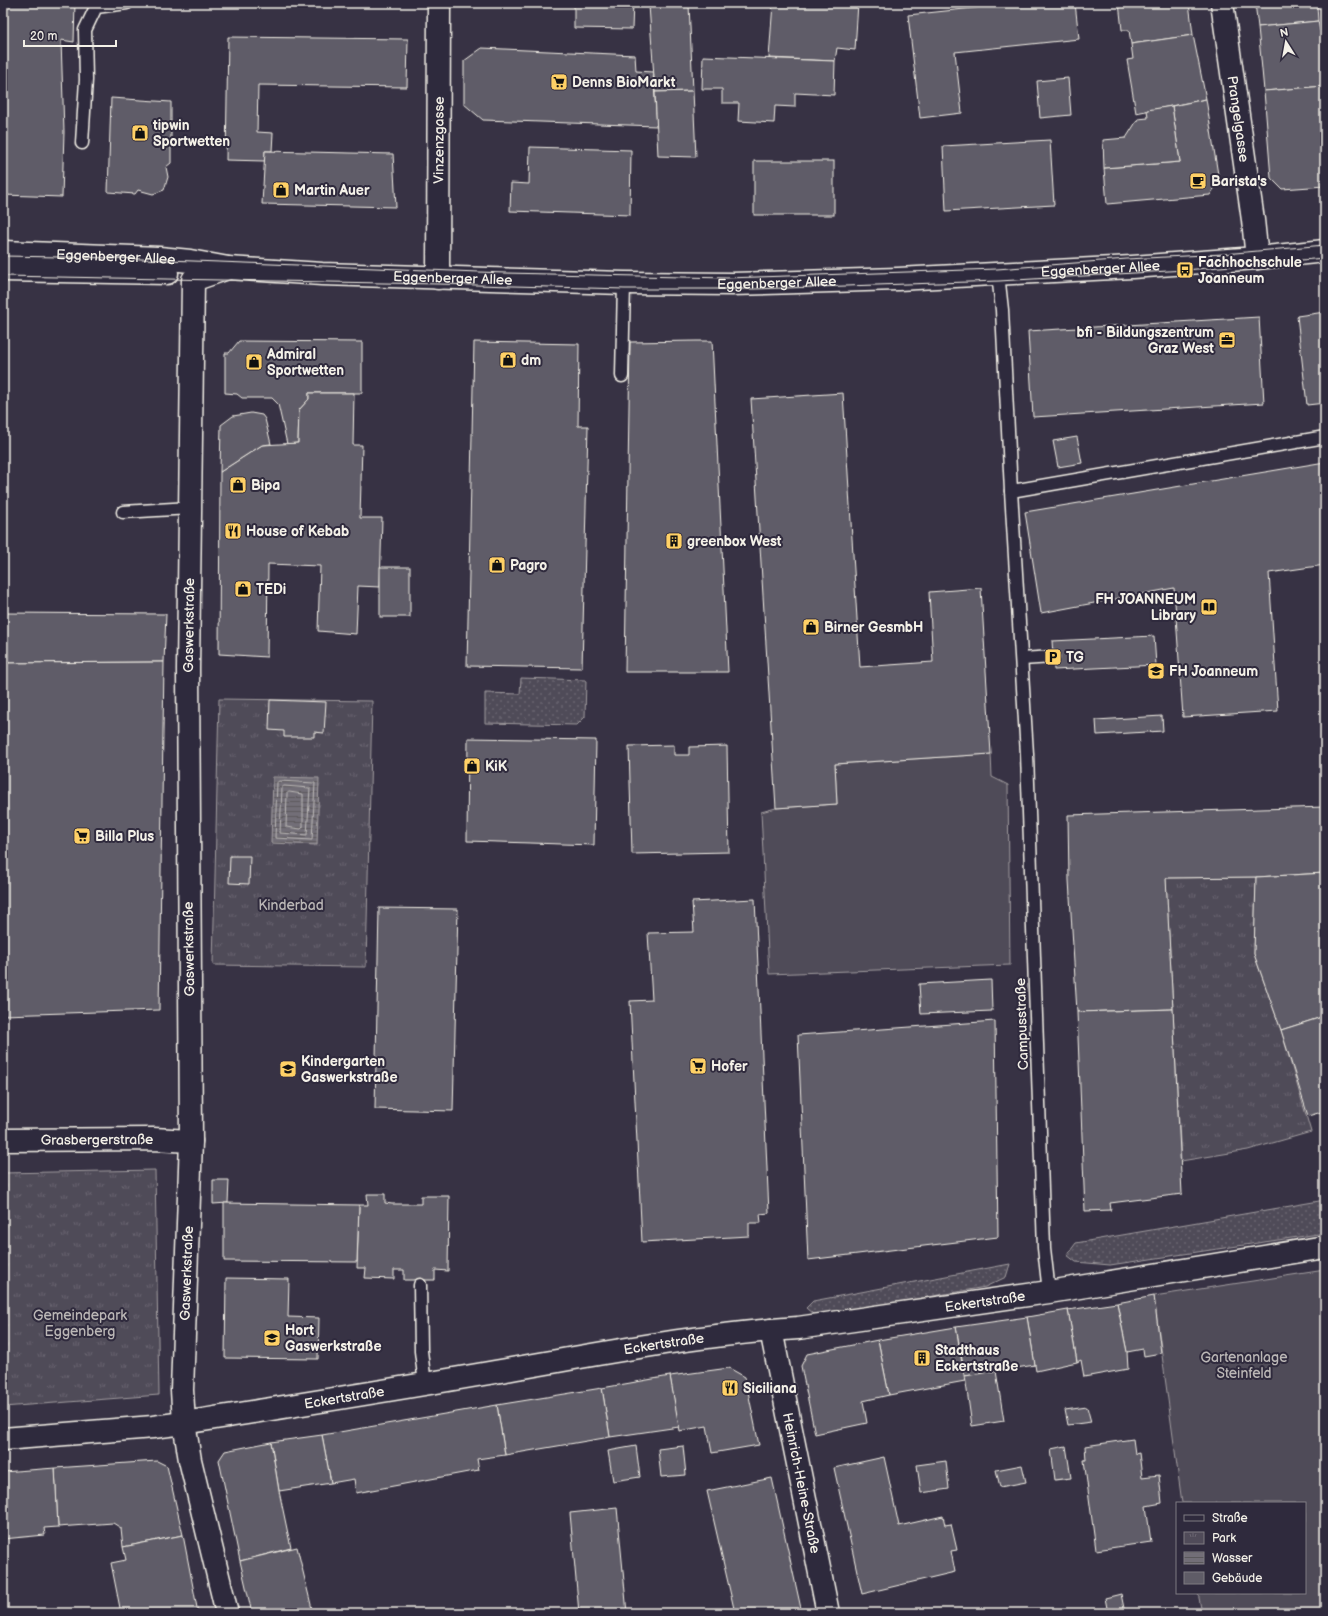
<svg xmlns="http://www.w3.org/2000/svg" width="1328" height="1616" font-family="'Balsamiq Sans',sans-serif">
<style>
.grass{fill:url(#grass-dots);stroke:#a29ea0}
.park{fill:url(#park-tufts);stroke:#a29ea0}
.garden{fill:#504b59;stroke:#a29ea0}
.water{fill:url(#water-rules);stroke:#a6a2a4}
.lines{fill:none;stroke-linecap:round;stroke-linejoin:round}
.shore{stroke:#c0bdbb;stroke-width:1}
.building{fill:#5f5c67;stroke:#f4f1e8}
.service-casing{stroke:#f4f1e8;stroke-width:15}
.minor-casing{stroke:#f4f1e8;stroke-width:25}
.tertiary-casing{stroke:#f4f1e8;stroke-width:25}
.secondary-casing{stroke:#f4f1e8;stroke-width:25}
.service{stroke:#2f2a3d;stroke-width:12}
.minor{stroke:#2f2a3d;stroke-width:22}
.tertiary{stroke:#2f2a3d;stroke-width:22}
.secondary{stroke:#2f2a3d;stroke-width:22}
.tram{stroke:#f4f1e8;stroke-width:1}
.labels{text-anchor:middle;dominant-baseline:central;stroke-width:4;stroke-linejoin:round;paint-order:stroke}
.poi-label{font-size:14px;font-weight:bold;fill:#f4f1e8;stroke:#2f2a3d;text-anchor:start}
.street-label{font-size:14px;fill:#f4f1e8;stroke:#2f2a3d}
.park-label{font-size:14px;fill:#bbb7b6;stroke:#2f2a3d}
</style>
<defs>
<pattern id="grass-dots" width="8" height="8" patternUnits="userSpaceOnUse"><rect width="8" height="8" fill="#504b59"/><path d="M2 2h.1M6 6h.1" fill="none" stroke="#6a6571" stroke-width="1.8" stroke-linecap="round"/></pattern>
<pattern id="park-tufts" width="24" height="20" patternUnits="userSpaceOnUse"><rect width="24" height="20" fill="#504b59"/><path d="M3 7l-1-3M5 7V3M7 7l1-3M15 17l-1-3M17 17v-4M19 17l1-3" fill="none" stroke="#6a6571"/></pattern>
<pattern id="water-rules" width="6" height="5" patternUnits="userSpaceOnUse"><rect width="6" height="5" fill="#726e77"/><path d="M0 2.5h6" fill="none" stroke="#5b595c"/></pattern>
</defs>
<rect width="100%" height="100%" fill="#373244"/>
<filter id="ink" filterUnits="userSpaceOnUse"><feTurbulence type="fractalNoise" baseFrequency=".025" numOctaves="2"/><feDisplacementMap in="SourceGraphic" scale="8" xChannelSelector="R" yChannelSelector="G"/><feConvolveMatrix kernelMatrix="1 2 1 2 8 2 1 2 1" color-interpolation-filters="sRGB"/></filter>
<g filter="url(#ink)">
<g class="grass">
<polygon points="521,678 586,680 585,717 577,725 485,723 485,693 520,694"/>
<polygon points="1325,1200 1325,1233 1110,1265 1076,1262 1067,1255 1076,1243"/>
<polygon points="1010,1264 1006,1277 985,1287 826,1315 813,1314 806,1308 813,1301"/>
</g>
<g class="park">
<polygon points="219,699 372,701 366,967 213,965"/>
<polygon points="1256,877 1254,954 1281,1030 1311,1132 1248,1150 1181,1161 1166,878"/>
<polygon points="155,1170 159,1395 3,1407 3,1173"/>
</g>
<g class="garden">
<polygon points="991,754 992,777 1008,785 1010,965 769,974 761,812 776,808 837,804 835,764"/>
<polygon points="1325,1270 1325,1613 1202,1613 1198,1593 1305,1593 1305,1503 1182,1503 1154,1296"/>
</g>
<polygon class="water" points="273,777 319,778 317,845 271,843"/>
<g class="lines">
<g class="shore">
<polygon points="279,781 315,783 312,840 275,838 277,783"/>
<polygon points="284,786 310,788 307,835 280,833 282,788"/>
<polygon points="289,792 303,794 303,827 301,829 286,827 287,794"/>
</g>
</g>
<g class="building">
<polygon points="3,3 75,3 74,42 61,40 64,132 62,197 3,195"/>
<polygon points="574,3 633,3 632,29 574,28"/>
<polygon points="773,3 858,3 855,50 837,48 835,61 769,58"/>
<polygon points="1021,3 1075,3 1079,39 955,52 962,113 920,118 908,15"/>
<polygon points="1119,3 1189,3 1193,35 1131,44 1129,30 1122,30"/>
<polygon points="1255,3 1323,3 1323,5 1317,6 1318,21 1258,27"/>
<polygon points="649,5 689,5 693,91 655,92"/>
<polygon points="1318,21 1320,31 1325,31 1325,86 1264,91 1258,27"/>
<polygon points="1193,35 1206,99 1136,113 1127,60 1133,59 1131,44"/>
<polygon points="228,37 408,39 407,87 258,85 257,132 273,133 272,151 265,151 265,161 226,160"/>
<polygon points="482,48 635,55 636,71 653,72 657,126 483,120 464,104 464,61"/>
<polygon points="703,56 835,61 834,95 795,93 795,107 775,106 774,123 738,121 739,103 722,103 722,89 702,89"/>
<polygon points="1068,78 1071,115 1040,118 1037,81"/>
<polygon points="1325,86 1325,186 1282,189 1271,178 1264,91"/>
<polygon points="693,91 696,157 658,156 655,92"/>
<polygon points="111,98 171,102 171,163 166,167 168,177 164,190 153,194 138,190 135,194 108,192"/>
<polygon points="1206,99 1219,181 1210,195 1107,204 1104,168 1180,162 1172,106"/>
<polygon points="1172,106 1180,162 1104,168 1103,140 1126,138 1138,119 1148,118 1147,110"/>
<polygon points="1050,140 1054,205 946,211 943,146"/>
<polygon points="530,147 631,150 630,215 510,211 511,183 529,184"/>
<polygon points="265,151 393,154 396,207 262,204"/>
<rect x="754" y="161" width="80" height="54"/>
<polygon points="1325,312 1325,403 1307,405 1297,316"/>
<polygon points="1259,317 1264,403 1033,417 1028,331"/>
<polygon points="239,341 362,342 362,393 309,393 309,399 299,410 298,443 287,444 278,404 272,398 242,398 237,394 225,393 225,353 229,353"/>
<polygon points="696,341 712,341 728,672 625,672 630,342"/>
<polygon points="474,342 579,344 578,426 588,426 582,668 467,666"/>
<polygon points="309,393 354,393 353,445 362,445 360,518 382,518 380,587 358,586 356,634 318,631 320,566 268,564 267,657 219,654 220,472 262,445 298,443 299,410 309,399"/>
<polygon points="843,393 860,667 933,662 929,592 981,588 991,754 835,764 837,804 776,808 751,399"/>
<polygon points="251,413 262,415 265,419 271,444 262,445 220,472 221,425 233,416"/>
<polygon points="1077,437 1082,463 1058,467 1053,441"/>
<polygon points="1325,462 1325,565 1269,573 1278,711 1183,717 1174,588 1041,613 1025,512"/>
<rect x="380" y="567" width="30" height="50"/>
<polygon points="3,613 166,614 164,662 3,663"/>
<polygon points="1154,636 1156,665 1054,670 1052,641"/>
<polygon points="164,662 159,1010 3,1015 3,663"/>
<polygon points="270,700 326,702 324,733 314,732 314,737 284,737 284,731 269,730"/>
<polygon points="1162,716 1163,731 1097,735 1096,720"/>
<polygon points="468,738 596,740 594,845 467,841"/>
<polygon points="674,745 674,755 689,755 689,747 727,746 729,852 632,854 629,746"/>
<polygon points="1325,807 1325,873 1256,877 1166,878 1173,1009 1077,1012 1069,880 1068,815"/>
<polygon points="230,856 250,856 249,884 229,883"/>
<polygon points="1325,873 1325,1016 1281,1030 1254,954 1256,877"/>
<polygon points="755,899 769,1213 760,1214 761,1223 749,1223 749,1236 642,1242 630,1001 652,1000 648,933 694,932 692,902"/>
<polygon points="379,908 458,909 453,1111 375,1109"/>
<polygon points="991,980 992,1011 921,1014 919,984"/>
<polygon points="1173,1009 1182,1194 1110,1203 1111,1210 1085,1211 1077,1012"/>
<polygon points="1325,1016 1325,1111 1308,1116 1281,1030"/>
<polygon points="995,1021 998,1237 808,1260 798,1035"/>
<polygon points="213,1180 229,1180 228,1203 213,1204"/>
<polygon points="367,1194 385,1194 385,1203 392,1204 421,1204 421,1196 449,1196 448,1271 435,1270 435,1280 404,1280 404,1270 394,1270 394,1279 365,1278 366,1268 357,1268 359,1205 368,1205"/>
<polygon points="224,1203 359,1205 357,1262 224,1261"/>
<polygon points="226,1278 289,1279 288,1317 319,1318 318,1359 225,1358"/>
<polygon points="1154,1296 1161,1353 1144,1356 1143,1349 1127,1352 1117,1303"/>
<polygon points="1117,1303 1127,1352 1128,1369 1084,1377 1081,1360 1077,1362 1068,1310"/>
<polygon points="1068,1310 1077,1362 1036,1371 1027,1317"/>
<polygon points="1027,1317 1035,1365 965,1376 956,1327"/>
<polygon points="956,1327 965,1381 889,1395 878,1340"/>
<polygon points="878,1340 889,1395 863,1401 867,1423 815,1434 801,1366 807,1354"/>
<polygon points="729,1368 745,1377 759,1445 712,1453 707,1426 679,1431 670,1376"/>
<polygon points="996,1371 1004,1421 972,1426 965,1376"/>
<polygon points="670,1376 679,1427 610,1437 602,1388"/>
<polygon points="602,1388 610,1437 505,1455 497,1405"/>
<polygon points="497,1405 505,1455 477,1459 479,1470 356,1493 354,1479 331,1483 322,1435"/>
<polygon points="1087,1407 1091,1422 1068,1425 1065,1410"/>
<polygon points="322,1435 331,1483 279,1491 271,1442"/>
<polygon points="1133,1439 1135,1454 1139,1453 1142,1477 1159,1475 1162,1503 1146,1506 1151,1542 1096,1550 1084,1460 1086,1460 1085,1446"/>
<polygon points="271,1442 279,1491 291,1548 240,1561 219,1460 225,1451"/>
<polygon points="636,1446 640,1477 613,1481 608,1451"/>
<polygon points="683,1446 686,1475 661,1477 658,1449"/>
<polygon points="1066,1446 1071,1478 1055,1480 1051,1449"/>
<polygon points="884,1457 899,1526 943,1516 945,1525 951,1524 957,1550 951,1551 955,1572 862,1594 834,1468"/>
<polygon points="157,1461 167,1466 183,1535 123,1547 121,1528 113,1523 58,1527 55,1468"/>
<polygon points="946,1461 949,1489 921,1493 917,1465"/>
<polygon points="1022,1465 1026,1482 1000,1487 996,1470"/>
<polygon points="55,1468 58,1527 44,1528 45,1535 3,1539 3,1472"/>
<polygon points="772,1478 802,1613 735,1613 707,1491"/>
<polygon points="617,1508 627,1613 579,1613 570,1513"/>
<polygon points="183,1535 198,1613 121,1613 111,1563 126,1560 123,1547"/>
<polygon points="297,1547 312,1609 302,1611 303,1613 252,1613 240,1561"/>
<polygon points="1121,1594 1125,1613 1108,1613 1105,1598"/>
</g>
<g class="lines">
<g class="service-casing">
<g id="service">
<polyline points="82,143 86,80 85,30 96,7 127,3"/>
<polyline points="998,274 1002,310 1011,491 1027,754 1044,1248 1049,1292"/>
<polyline points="622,376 624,283"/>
<polyline points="1011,491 1325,437"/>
<polyline points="123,512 190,508"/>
<polyline points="1022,659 1053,657"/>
<polyline points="420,1285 421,1351 425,1384"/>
</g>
</g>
<g class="minor-casing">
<g id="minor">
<path id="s1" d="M1222,3L1253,220L1257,258"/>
<path id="s2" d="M438,278L439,3"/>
<path id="s3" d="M3,1140L153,1139L191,1141"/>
<path id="s4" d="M771,1330L828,1613"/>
<path id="s5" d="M184,1423L182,1390L191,1141L188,669L193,280L228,268"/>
<path id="s6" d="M3,1439L153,1427L184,1423C295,1405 406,1388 517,1368C610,1352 704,1334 798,1328L1049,1292L1325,1247"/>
</g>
</g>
<g class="tertiary-casing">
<polyline id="tertiary" points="184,1423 190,1460 227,1613"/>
</g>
<g class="secondary-casing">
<g id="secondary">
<path id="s7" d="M3,252L159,258L190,261L228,268L322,274L624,283L732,284L898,279L1132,267L1257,258L1325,251"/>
<polyline points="3,270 167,273"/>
</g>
</g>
<use href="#service" class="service"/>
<use href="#minor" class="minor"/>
<use href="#tertiary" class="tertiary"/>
<use href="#secondary" class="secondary"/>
<g class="tram">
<polyline points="3,256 115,258 505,273 727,278 997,269 1127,259 1224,254 1325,245"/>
<polyline points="3,276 438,284 625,289 754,289 999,281 1185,270 1325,258"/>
</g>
</g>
</g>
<defs>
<g id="supermarket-square" transform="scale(0.9)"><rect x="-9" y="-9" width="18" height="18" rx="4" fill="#ffd166" stroke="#2f2a3d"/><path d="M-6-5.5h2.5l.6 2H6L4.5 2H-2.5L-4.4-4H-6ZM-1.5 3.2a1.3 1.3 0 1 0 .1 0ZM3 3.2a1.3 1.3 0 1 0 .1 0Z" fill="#111"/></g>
<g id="shop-square" transform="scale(0.9)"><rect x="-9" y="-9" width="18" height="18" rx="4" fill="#ffd166" stroke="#2f2a3d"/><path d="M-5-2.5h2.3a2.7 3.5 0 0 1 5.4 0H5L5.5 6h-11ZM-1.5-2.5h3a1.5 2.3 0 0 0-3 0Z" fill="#111"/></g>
<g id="cafe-square" transform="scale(0.9)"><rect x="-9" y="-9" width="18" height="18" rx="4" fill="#ffd166" stroke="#2f2a3d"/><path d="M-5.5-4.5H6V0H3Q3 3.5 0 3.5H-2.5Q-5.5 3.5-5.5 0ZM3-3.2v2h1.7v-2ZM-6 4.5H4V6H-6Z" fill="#111"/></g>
<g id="bus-square" transform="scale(0.9)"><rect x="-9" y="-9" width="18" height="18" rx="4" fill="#ffd166" stroke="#2f2a3d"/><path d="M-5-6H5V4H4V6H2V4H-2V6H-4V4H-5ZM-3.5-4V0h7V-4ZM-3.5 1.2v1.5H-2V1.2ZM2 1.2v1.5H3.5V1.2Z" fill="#111"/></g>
<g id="office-square" transform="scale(0.9)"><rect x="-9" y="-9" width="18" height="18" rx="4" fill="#ffd166" stroke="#2f2a3d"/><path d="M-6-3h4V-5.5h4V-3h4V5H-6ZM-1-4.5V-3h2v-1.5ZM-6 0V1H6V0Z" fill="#111"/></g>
<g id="restaurant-square" transform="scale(0.9)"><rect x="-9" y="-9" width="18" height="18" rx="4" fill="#ffd166" stroke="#2f2a3d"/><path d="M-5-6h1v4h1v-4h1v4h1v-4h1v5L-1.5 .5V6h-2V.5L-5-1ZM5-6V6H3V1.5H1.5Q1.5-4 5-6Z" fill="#111"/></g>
<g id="building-square" transform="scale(0.9)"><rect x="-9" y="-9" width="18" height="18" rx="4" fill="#ffd166" stroke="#2f2a3d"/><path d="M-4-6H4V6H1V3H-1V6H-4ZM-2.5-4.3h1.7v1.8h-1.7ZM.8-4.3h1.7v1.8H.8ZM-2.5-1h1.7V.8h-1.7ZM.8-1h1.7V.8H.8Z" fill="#111"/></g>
<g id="library-square" transform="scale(0.9)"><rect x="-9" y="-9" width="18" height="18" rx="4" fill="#ffd166" stroke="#2f2a3d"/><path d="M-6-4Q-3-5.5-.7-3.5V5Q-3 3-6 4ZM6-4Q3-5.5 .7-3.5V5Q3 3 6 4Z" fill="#111"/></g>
<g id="parking-square" transform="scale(0.9)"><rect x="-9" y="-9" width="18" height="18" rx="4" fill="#ffd166" stroke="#2f2a3d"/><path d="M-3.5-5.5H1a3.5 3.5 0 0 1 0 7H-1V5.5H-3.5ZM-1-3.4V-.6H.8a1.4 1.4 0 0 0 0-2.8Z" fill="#111"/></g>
<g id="university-square" transform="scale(0.9)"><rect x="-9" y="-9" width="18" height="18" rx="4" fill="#ffd166" stroke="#2f2a3d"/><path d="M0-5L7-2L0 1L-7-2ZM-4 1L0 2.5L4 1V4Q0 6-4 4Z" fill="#111"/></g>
<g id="school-square" transform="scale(0.9)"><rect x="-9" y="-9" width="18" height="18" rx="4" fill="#ffd166" stroke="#2f2a3d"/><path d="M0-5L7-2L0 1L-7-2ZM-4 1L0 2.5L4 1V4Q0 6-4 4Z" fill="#111"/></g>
</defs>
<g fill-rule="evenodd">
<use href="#supermarket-square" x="559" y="82"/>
<use href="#shop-square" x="140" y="133"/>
<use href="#cafe-square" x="1198" y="181"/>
<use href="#shop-square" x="281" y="190"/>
<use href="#bus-square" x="1185" y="270"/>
<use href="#office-square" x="1227" y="340"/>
<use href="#shop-square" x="508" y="360"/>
<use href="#shop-square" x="254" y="362"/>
<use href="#shop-square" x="238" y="485"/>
<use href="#restaurant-square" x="233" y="531"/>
<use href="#building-square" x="674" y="541"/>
<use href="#shop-square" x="497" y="565"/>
<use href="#shop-square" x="243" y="589"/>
<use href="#library-square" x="1209" y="607"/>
<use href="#shop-square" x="811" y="627"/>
<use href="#parking-square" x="1053" y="657"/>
<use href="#university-square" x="1156" y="671"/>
<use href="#shop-square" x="472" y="766"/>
<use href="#supermarket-square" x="82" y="836"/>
<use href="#supermarket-square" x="698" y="1066"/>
<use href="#school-square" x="288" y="1069"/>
<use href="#school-square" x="272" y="1338"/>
<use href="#building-square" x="922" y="1358"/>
<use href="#restaurant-square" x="730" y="1388"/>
</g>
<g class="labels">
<g class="poi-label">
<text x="572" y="82">Denns BioMarkt</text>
<text x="153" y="125">tipwin<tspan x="153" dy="16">Sportwetten</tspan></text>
<text x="1211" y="181">Barista's</text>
<text x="294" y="190">Martin Auer</text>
<text x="1198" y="262">Fachhochschule<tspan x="1198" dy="16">Joanneum</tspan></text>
<text x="1214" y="332" text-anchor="end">bfi - Bildungszentrum<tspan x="1214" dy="16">Graz West</tspan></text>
<text x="267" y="354">Admiral<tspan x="267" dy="16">Sportwetten</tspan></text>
<text x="521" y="360">dm</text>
<text x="251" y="485">Bipa</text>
<text x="246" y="531">House of Kebab</text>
<text x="687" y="541">greenbox West</text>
<text x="510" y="565">Pagro</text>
<text x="256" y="589">TEDi</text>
<text x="1196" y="599" text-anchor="end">FH JOANNEUM<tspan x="1196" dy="16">Library</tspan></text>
<text x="824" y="627">Birner GesmbH</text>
<text x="1066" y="657">TG</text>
<text x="1169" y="671">FH Joanneum</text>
<text x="485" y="766">KiK</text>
<text x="95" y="836">Billa Plus</text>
<text x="301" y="1061">Kindergarten<tspan x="301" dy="16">Gaswerkstraße</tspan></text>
<text x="711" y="1066">Hofer</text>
<text x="285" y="1330">Hort<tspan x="285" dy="16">Gaswerkstraße</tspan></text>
<text x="935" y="1350">Stadthaus<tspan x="935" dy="16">Eckertstraße</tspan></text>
<text x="743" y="1388">Siciliana</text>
</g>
<g class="street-label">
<text stroke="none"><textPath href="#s1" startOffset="117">Prangelgasse</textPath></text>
<text stroke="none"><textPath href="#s2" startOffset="138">Vinzenzgasse</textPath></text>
<text stroke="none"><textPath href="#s7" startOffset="113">Eggenberger Allee</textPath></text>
<text stroke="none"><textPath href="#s7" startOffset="1099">Eggenberger Allee</textPath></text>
<text stroke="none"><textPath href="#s7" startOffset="451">Eggenberger Allee</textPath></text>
<text stroke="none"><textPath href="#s7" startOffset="775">Eggenberger Allee</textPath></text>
<text stroke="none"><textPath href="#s5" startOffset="798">Gaswerkstraße</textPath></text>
<text transform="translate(189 949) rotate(-91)">Gaswerkstraße</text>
<text transform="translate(1022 1024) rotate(-92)">Campusstraße</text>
<text stroke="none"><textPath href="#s3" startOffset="94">Grasbergerstraße</textPath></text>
<text stroke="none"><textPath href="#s5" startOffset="150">Gaswerkstraße</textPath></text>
<text stroke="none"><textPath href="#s6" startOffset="992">Eckertstraße</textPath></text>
<text stroke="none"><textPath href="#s6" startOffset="668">Eckertstraße</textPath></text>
<text stroke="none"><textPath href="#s6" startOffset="344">Eckertstraße</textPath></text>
<text stroke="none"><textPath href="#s4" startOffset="156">Heinrich-Heine-Straße</textPath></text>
</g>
<g class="park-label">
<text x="291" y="905">Kinderbad</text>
<text x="80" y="1315">Gemeindepark<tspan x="80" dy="16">Eggenberg</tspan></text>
<text x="1244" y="1357">Gartenanlage<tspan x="1244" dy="16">Steinfeld</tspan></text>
</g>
</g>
<rect width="1328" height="1616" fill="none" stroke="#2f2a3d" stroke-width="16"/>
<rect x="8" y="8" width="1312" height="1600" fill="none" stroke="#f4f1e8" stroke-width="1.5" filter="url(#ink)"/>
<rect x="1176" y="1502" width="130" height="92" fill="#2f2a3d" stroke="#7e7a81"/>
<rect x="1184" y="1515" width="20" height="6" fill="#2f2a3d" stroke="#7e7a81"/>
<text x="1212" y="1522" font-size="12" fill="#f4f1e8">Straße</text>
<rect x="1184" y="1532" width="20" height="12" fill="url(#park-tufts)" stroke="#7e7a81"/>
<text x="1212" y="1542" font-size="12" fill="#f4f1e8">Park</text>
<rect x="1184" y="1552" width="20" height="12" fill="url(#water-rules)" stroke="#7e7a81"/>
<text x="1212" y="1562" font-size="12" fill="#f4f1e8">Wasser</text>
<rect x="1184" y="1572" width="20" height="12" fill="#5f5c67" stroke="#7e7a81"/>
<text x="1212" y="1582" font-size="12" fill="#f4f1e8">Gebäude</text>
<g transform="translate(1286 42) rotate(349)" stroke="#2f2a3d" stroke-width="3" paint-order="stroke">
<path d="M0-3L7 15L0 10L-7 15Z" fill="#f4f1e8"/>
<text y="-6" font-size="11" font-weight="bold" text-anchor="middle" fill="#f4f1e8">N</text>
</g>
<path d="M24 40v6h92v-6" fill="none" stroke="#f4f1e8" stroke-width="2"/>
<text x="30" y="40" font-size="12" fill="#f4f1e8" stroke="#2f2a3d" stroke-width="3" paint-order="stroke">20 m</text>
</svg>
